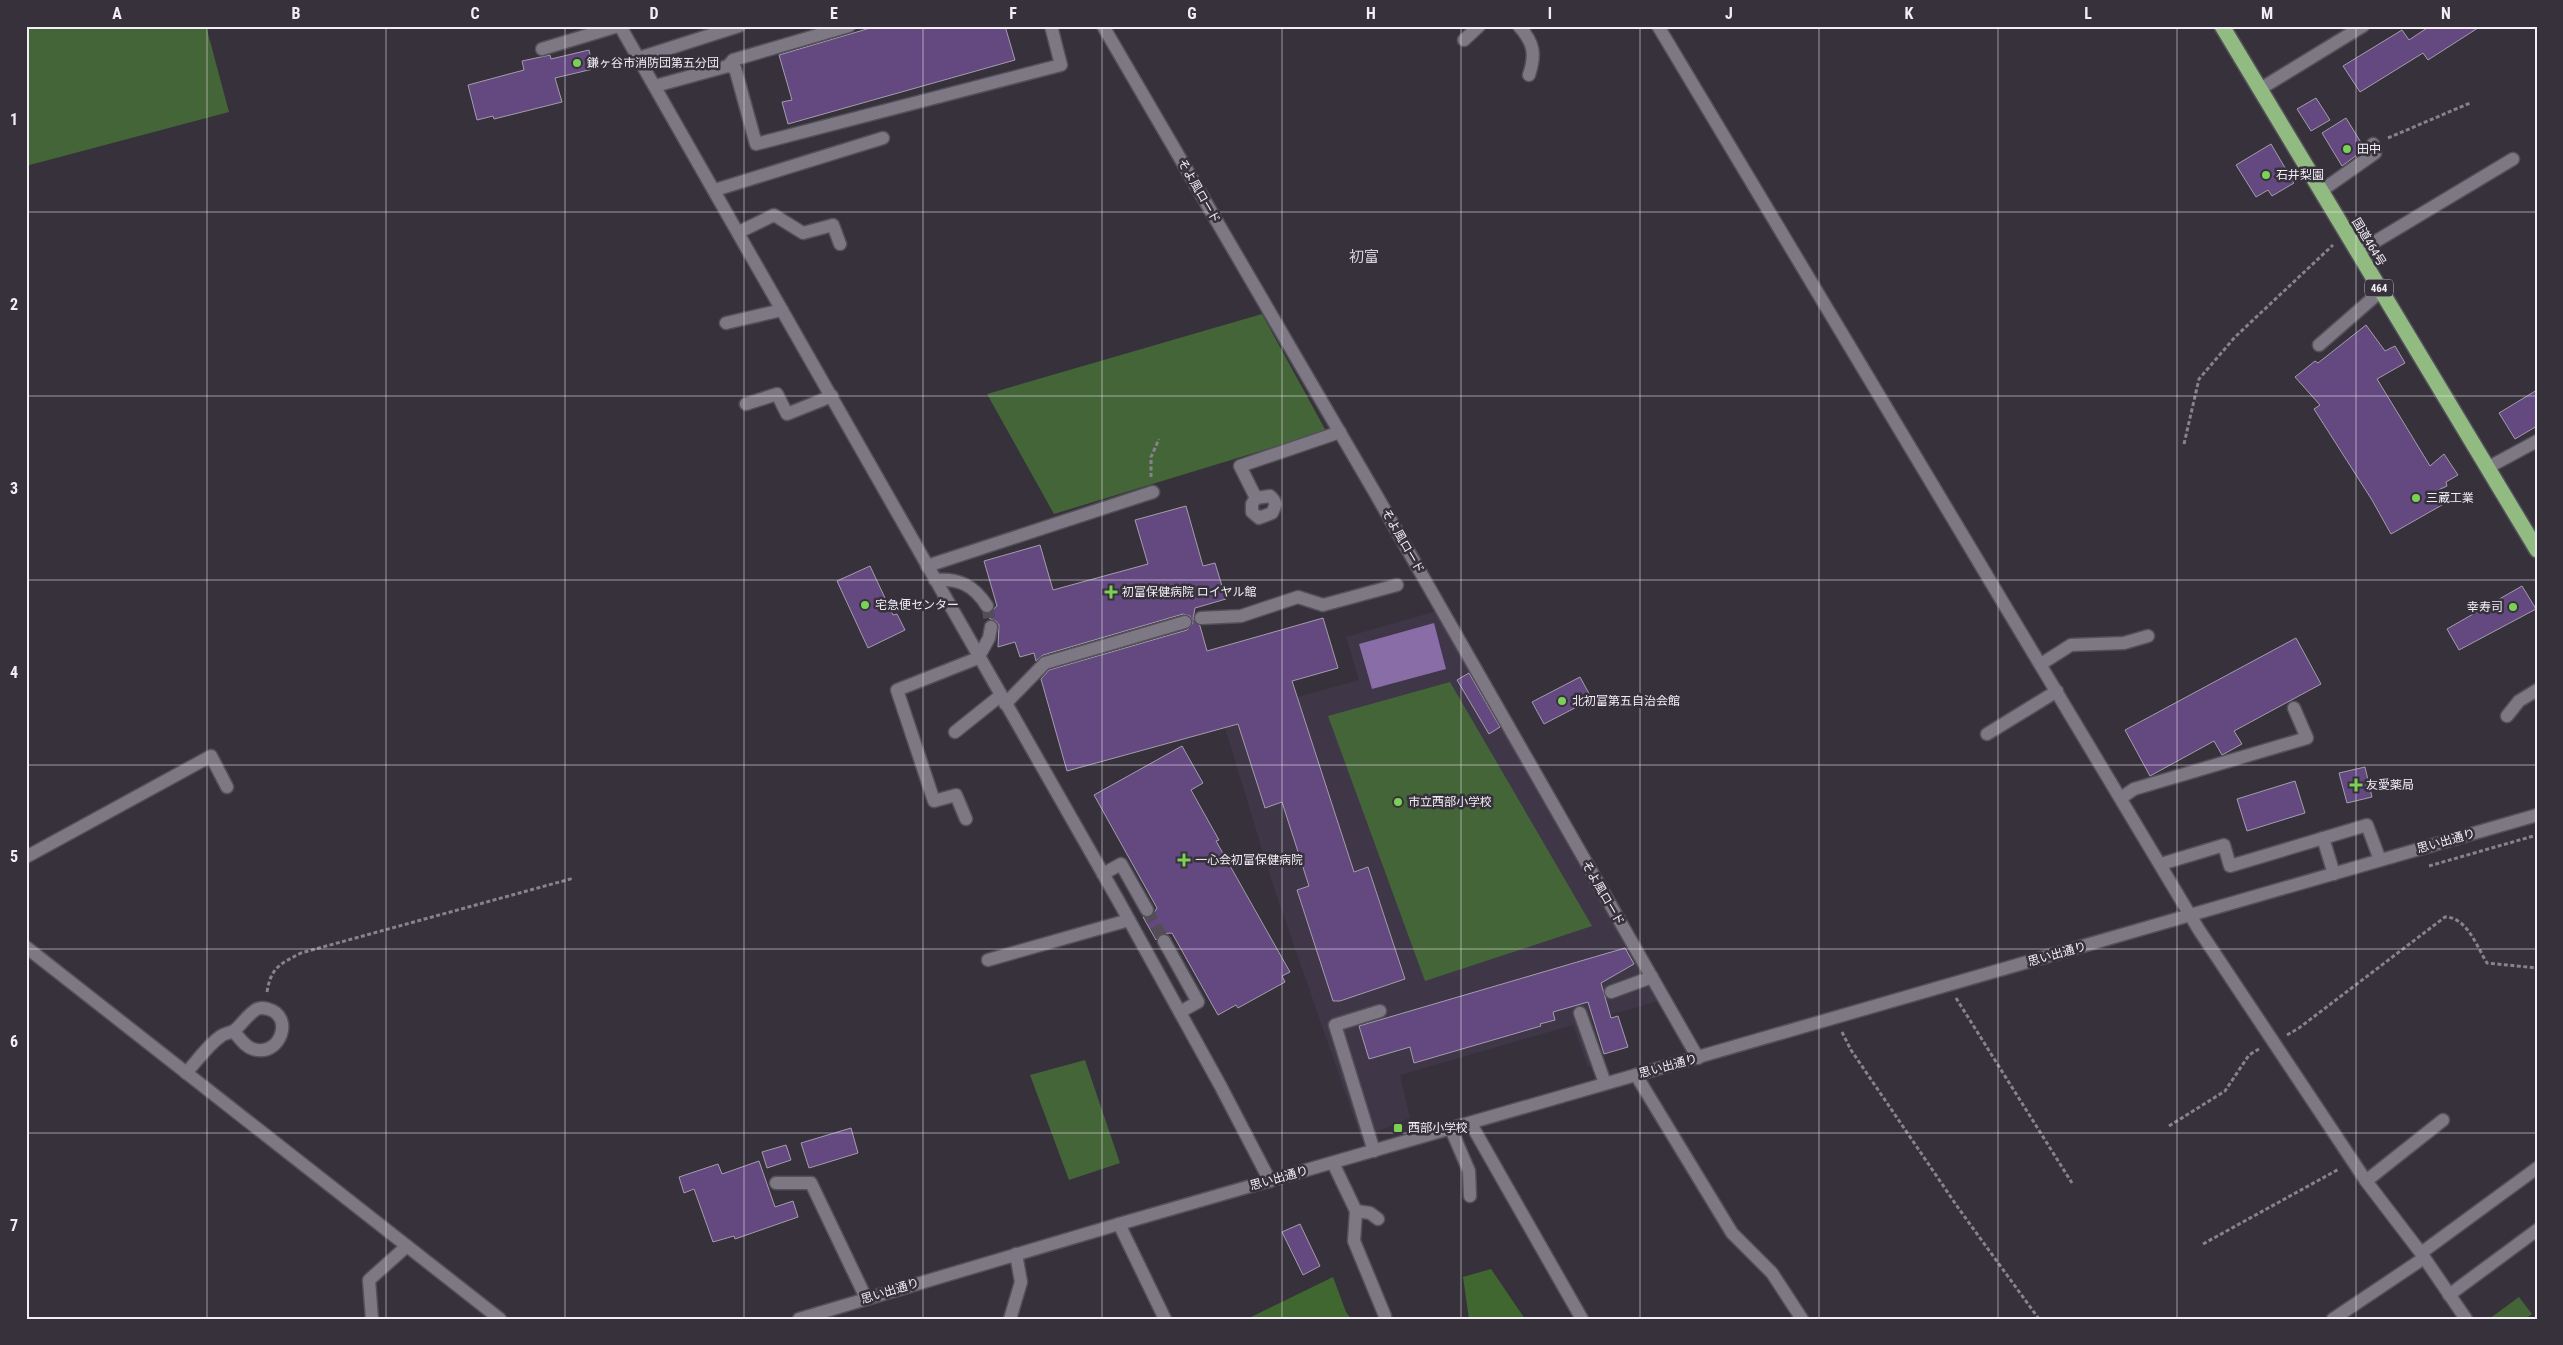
<svg xmlns="http://www.w3.org/2000/svg" width="2563" height="1345" font-family="'Roboto Condensed','Noto Sans JP',sans-serif">
<style>
.built{fill:#3f3748}
.green{fill:#446537}
.forest{fill:#416731}
.water{fill:#896da7}
.building{fill:#644980;stroke:#a39dab}
.lines{fill:none;stroke-linecap:round;stroke-linejoin:round}
.minor-tunnel{stroke:#524d57;stroke-width:12;stroke-dasharray:12 6;stroke-linecap:butt}
.minor-casing{stroke:#545059;stroke-width:15}
.highway-casing{stroke:#545059;stroke-width:18}
.path{stroke:#87838c;stroke-width:3;stroke-dasharray:4 2.5;stroke-linecap:butt}
.minor{stroke:#7d7884;stroke-width:12}
.highway{stroke:#92bb82;stroke-width:15}
.grid{fill:none;stroke:#f2eef6;stroke-width:1;stroke-opacity:0.55}
.poi-dot{fill:#7bd155;stroke:#36313b;stroke-width:2}
.labels{text-anchor:middle;dominant-baseline:central;stroke-width:5;stroke-linejoin:round;paint-order:stroke}
.shield{fill:#36313b;stroke:#bab5be;stroke-width:1}
.shield-label{font-size:11px;font-weight:bold;fill:#f2eef6}
.poi-label{font-size:12px;fill:#f2eef6;stroke:#36313b;text-anchor:start}
.street-label{font-size:12px;fill:#f2eef6;stroke:#36313b}
.quarter-label{font-size:15px;fill:#d9d3e1;stroke:#36313b}
.neatline{fill:none;stroke:#f2eef6;stroke-width:2}
.grid-label{font-size:16px;text-anchor:middle;font-weight:bold;fill:#f2eef6}
</style>
<rect width="100%" height="100%" fill="#36313b"/>
<polygon class="built" points="1437,611 1641,961 1636,964 1658,1001 1592,1020 1604,1061 1588,1067 1573,1025 1400,1075 1410,1118 1361,1138 1273,885 1222,718 1359,680 1346,637"/>
<g class="green">
<polygon points="26,26 206,26 229,112 26,166"/>
<polygon points="1262,314 1326,431 1054,514 987,394"/>
<polygon points="1450,682 1592,926 1425,981 1328,716"/>
<polygon points="1085,1060 1120,1163 1069,1180 1030,1075"/>
<polygon points="2519,1297 2532,1314 2525,1319 2489,1319"/>
</g>
<g class="forest">
<polygon points="1491,1269 1525,1319 1469,1319 1463,1277"/>
<polygon points="1333,1277 1346,1312 1351,1319 1247,1319"/>
</g>
<polygon class="water" points="1434,623 1446,669 1372,689 1359,644"/>
<g class="building">
<polygon points="877,26 1005,26 1015,60 788,124 782,102 792,100 779,55"/>
<polygon points="2430,26 2481,26 2428,60 2423,53 2360,92 2343,66 2402,30 2409,40"/>
<polygon points="589,50 593,69 555,78 562,102 494,119 493,116 477,120 468,85 524,70 522,61 550,55 551,59"/>
<polygon points="2316,98 2330,120 2311,131 2297,109"/>
<polygon points="2346,118 2365,149 2342,166 2322,133"/>
<polygon points="2271,144 2294,183 2272,196 2268,190 2256,197 2236,165"/>
<polygon points="2366,325 2385,351 2395,346 2405,363 2377,379 2430,466 2444,454 2458,475 2446,482 2447,486 2434,492 2442,505 2391,534 2372,500 2314,409 2320,405 2295,377 2315,361 2318,363"/>
<polygon points="2537,390 2537,426 2515,439 2499,413"/>
<polygon points="1186,506 1203,566 1215,563 1226,599 1195,608 1193,619 1200,626 1207,651 1323,618 1338,668 1292,681 1354,872 1368,867 1405,979 1340,1001 1333,1001 1297,890 1309,886 1282,802 1265,808 1238,724 1067,771 1041,679 1049,670 1187,630 1193,623 1190,616 1183,614 1043,655 1036,661 1034,653 1020,657 1015,642 998,647 999,625 996,621 990,619 988,614 997,606 984,561 1040,545 1053,590 1148,564 1135,520"/>
<polygon points="870,566 893,615 897,614 905,630 868,648 837,581"/>
<polygon points="2522,586 2536,609 2459,650 2447,629"/>
<polygon points="2296,638 2321,684 2234,731 2242,744 2222,755 2214,741 2150,776 2125,730"/>
<polygon points="1469,673 1500,727 1489,734 1457,680"/>
<polygon points="1580,677 1592,699 1544,724 1532,702"/>
<polygon points="1182,746 1203,783 1191,790 1219,840 1216,841 1290,972 1282,976 1285,982 1238,1008 1236,1005 1218,1015 1172,933 1160,934 1156,940 1143,917 1151,917 1157,908 1094,795"/>
<polygon points="2365,767 2372,797 2347,803 2339,773"/>
<polygon points="2295,781 2305,813 2247,831 2237,799"/>
<polygon points="1625,948 1634,964 1601,983 1611,1018 1618,1016 1628,1047 1604,1054 1588,1002 1553,1012 1555,1020 1540,1024 1541,1026 1414,1063 1410,1047 1369,1059 1359,1026"/>
<polygon points="851,1128 858,1153 809,1168 801,1143"/>
<polygon points="786,1145 791,1160 767,1168 762,1152"/>
<polygon points="759,1161 775,1207 793,1201 798,1217 735,1239 734,1236 713,1242 694,1189 684,1193 679,1177 718,1164 722,1174"/>
<polygon points="1300,1224 1320,1266 1303,1275 1282,1232"/>
</g>
<g class="lines">
<g class="minor-tunnel">
<polyline points="987,606 991,627"/>
<polyline points="1147,910 1164,941"/>
</g>
<g class="minor-casing">
<g id="minor">
<polyline points="620,26 1118,900 1220,1085 1270,1181"/>
<polyline points="849,26 733,60 728,66 735,68 756,144 1061,65 1051,26"/>
<polyline points="1103,26 1374,491 1698,1058"/>
<path d="M1519,26C1534,43 1536,54 1529,75"/>
<polyline points="1658,26 2199,930 2366,1181 2421,1253 2466,1319"/>
<polyline points="1464,40 1479,26"/>
<polyline points="542,49 618,26"/>
<polyline points="639,58 739,26"/>
<polyline points="655,86 728,66"/>
<polyline points="2260,89 2363,26"/>
<polyline points="715,190 883,138"/>
<polyline points="2321,191 2375,153 2373,144"/>
<polyline points="739,232 774,215 803,233 833,225 840,244"/>
<polyline points="2358,252 2513,159"/>
<polyline points="726,323 782,310"/>
<polyline points="2319,345 2381,291"/>
<polyline points="746,404 777,394 787,414 832,396"/>
<polyline points="2487,468 2537,441"/>
<path d="M1256,498L1270,496C1277,502 1276,505 1272,513L1259,518L1252,512V504L1256,498L1240,466L1340,432"/>
<polyline points="927,566 1153,492"/>
<path d="M935,580C958,578 974,585 987,606"/>
<polyline points="1201,618 1241,616 1298,597 1323,605 1397,585"/>
<polyline points="2041,664 2071,645 2124,643 2148,636"/>
<polyline points="1005,704 1045,663 1185,622"/>
<polyline points="2507,716 2519,701 2537,690"/>
<polyline points="955,732 1000,696"/>
<polyline points="1987,734 2057,691"/>
<polyline points="2121,798 2134,789 2307,738 2294,708"/>
<polyline points="966,819 956,795 934,801 897,690 978,658 989,638 991,627"/>
<polyline points="2323,838 2334,874"/>
<polyline points="26,857 211,756 227,787"/>
<polyline points="2161,864 2224,845 2230,866 2367,825 2380,860"/>
<polyline points="1103,874 1121,864 1147,910"/>
<polyline points="1164,941 1198,1002 1180,1012"/>
<polyline points="26,947 500,1319"/>
<polyline points="988,960 1129,920"/>
<polyline points="1611,992 1652,977"/>
<polyline points="1580,1013 1605,1083"/>
<path d="M186,1073C197,1061 208,1045 221,1036C225,1033 231,1033 235,1030C242,1024 249,1013 257,1009C261,1007 265,1008 268,1009C295,1016 280,1058 253,1049C245,1047 239,1037 233,1031"/>
<polyline points="1636,1075 1732,1233 1772,1273 1802,1319"/>
<polyline points="1471,1124 1582,1319"/>
<polyline points="1451,1129 1469,1171 1470,1196"/>
<polyline points="1374,1151 1335,1025 1380,1011"/>
<polyline points="1333,1163 1356,1211 1354,1241 1385,1316"/>
<polyline points="2366,1181 2443,1120"/>
<polyline points="776,1183 811,1183 866,1298"/>
<polyline points="1356,1211 1370,1213 1378,1219"/>
<polyline points="1119,1224 1165,1319"/>
<polyline points="2421,1253 2537,1168"/>
<polyline points="2449,1295 2537,1230"/>
<polyline points="372,1319 369,1280 407,1246"/>
<polyline points="799,1319 1119,1224 2537,815"/>
<polyline points="1010,1319 1021,1282 1016,1254"/>
<polyline points="2333,1319 2424,1258"/>
</g>
</g>
<g class="highway-casing">
<polyline id="highway" points="2222,26 2537,550"/>
</g>
<g class="path">
<polyline points="2388,138 2470,103"/>
<polyline points="2184,444 2199,379 2235,337 2333,245"/>
<polyline points="1151,477 1151,457 1159,439"/>
<polyline points="2429,866 2537,835"/>
<path d="M267,992C271,967 280,964 301,953L574,878"/>
<polyline points="1956,998 2072,1183"/>
<polyline points="1842,1032 1851,1050 1959,1209 2039,1319"/>
<path d="M2287,1035L2299,1028L2445,917C2467,917 2477,947 2487,963L2537,968"/>
<polyline points="2169,1126 2225,1091 2249,1055 2259,1049"/>
<polyline points="2203,1244 2339,1169"/>
</g>
<use href="#minor" class="minor"/>
<use href="#highway" class="highway"/>
</g>
<path class="grid" d="M207,26V1319M386,26V1319M565,26V1319M744,26V1319M923,26V1319M1102,26V1319M1282,26V1319M1461,26V1319M1640,26V1319M1819,26V1319M1998,26V1319M2177,26V1319M2356,26V1319M26,212H2537M26,396H2537M26,580H2537M26,765H2537M26,949H2537M26,1133H2537"/>
<g class="poi-dot">
<circle cx="577" cy="63" r="5"/>
<circle cx="2347" cy="149" r="5"/>
<circle cx="2266" cy="175" r="5"/>
<circle cx="2416" cy="498" r="5"/>
<path d="M1108.5 584.5h5v5h5v5h-5v5h-5v-5h-5v-5h5z"/>
<circle cx="865" cy="605" r="5"/>
<circle cx="2513" cy="607" r="5"/>
<circle cx="1562" cy="701" r="5"/>
<path d="M2353.5 777.5h5v5h5v5h-5v5h-5v-5h-5v-5h5z"/>
<circle cx="1398" cy="802" r="5"/>
<path d="M1181.5 852.5h5v5h5v5h-5v5h-5v-5h-5v-5h5z"/>
<rect x="1393" y="1123" width="10" height="10" rx="2.5"/>
</g>
<g class="labels">
<rect class="shield" x="2365" y="279.5" width="28" height="17" rx="4"/>
<g class="shield-label">
<text x="2379" y="288">464</text>
</g>
<g class="poi-label">
<text x="587" y="63">鎌ヶ谷市消防団第五分団</text>
<text x="2357" y="149">田中</text>
<text x="2276" y="175">石井梨園</text>
<text x="2426" y="498">三蔵工業</text>
<text x="1122" y="592">初富保健病院 ロイヤル館</text>
<text x="875" y="605">宅急便センター</text>
<text x="2503" y="607" text-anchor="end">幸寿司</text>
<text x="1572" y="701">北初富第五自治会館</text>
<text x="2366" y="785">友愛薬局</text>
<text x="1408" y="802">市立西部小学校</text>
<text x="1195" y="860">一心会初富保健病院</text>
<text x="1408" y="1128">西部小学校</text>
</g>
<g class="street-label">
<text transform="translate(1199 191) rotate(60)">そよ風ロード</text>
<text transform="translate(2369 242) rotate(59)">国道464号</text>
<text transform="translate(1403 541) rotate(60)">そよ風ロード</text>
<text transform="translate(2446 841) rotate(-16)">思い出通り</text>
<text transform="translate(1603 893) rotate(60)">そよ風ロード</text>
<text transform="translate(2057 954) rotate(-16)">思い出通り</text>
<text transform="translate(1668 1066) rotate(-15)">思い出通り</text>
<text transform="translate(1279 1178) rotate(-16)">思い出通り</text>
<text transform="translate(890 1291) rotate(-17)">思い出通り</text>
</g>
<g class="quarter-label">
<text x="1364" y="257">初富</text>
</g>
</g>
<rect width="2563" height="1345" fill="none" stroke="#36313b" stroke-width="55"/>
<rect x="28" y="28" width="2508" height="1290" class="neatline"/>
<g class="grid-label">
<text x="117" y="19">A</text>
<text x="296" y="19">B</text>
<text x="475" y="19">C</text>
<text x="654" y="19">D</text>
<text x="834" y="19">E</text>
<text x="1013" y="19">F</text>
<text x="1192" y="19">G</text>
<text x="1371" y="19">H</text>
<text x="1550" y="19">I</text>
<text x="1729" y="19">J</text>
<text x="1909" y="19">K</text>
<text x="2088" y="19">L</text>
<text x="2267" y="19">M</text>
<text x="2446" y="19">N</text>
<text x="14" y="125">1</text>
<text x="14" y="310">2</text>
<text x="14" y="494">3</text>
<text x="14" y="678">4</text>
<text x="14" y="862">5</text>
<text x="14" y="1047">6</text>
<text x="14" y="1231">7</text>
</g>
</svg>
